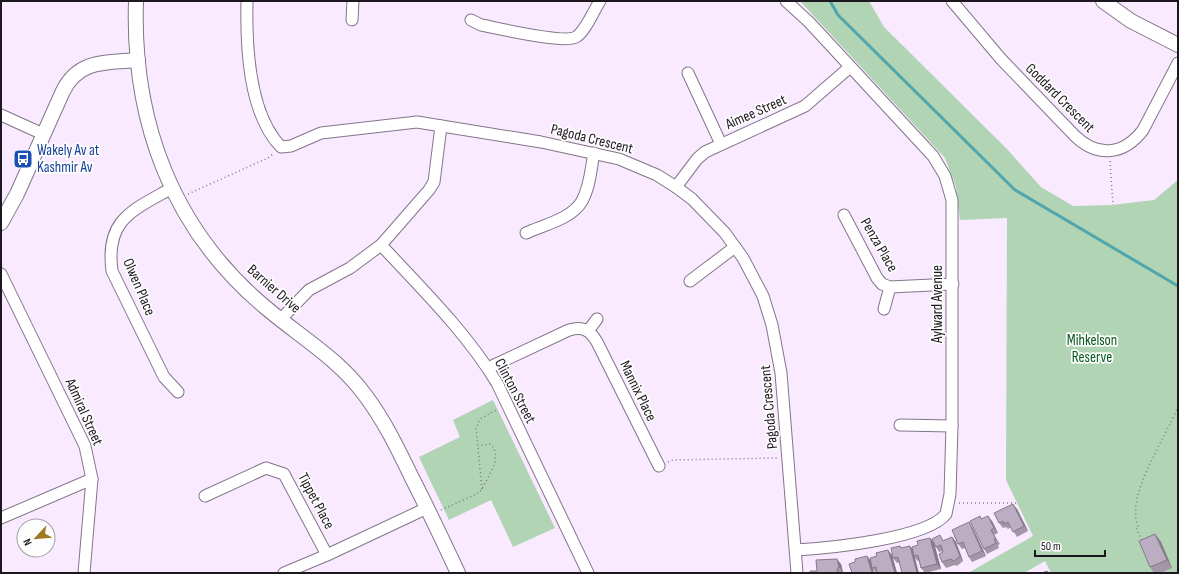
<svg xmlns="http://www.w3.org/2000/svg" width="1179" height="574" font-family="'Sofia Sans Condensed',sans-serif">
<style>
.green{fill:#b0d4b4}
.lines{fill:none;stroke-linecap:round;stroke-linejoin:round}
.stream{stroke:#51a5ac;stroke-width:3}
.minor-casing{stroke:#837588;stroke-width:13}
.tertiary-casing{stroke:#837588;stroke-width:16}
.path{stroke:#837a87;stroke-width:1.5;stroke-dasharray:1 3;stroke-linecap:butt}
.minor{stroke:#fff;stroke-width:11}
.tertiary{stroke:#fff;stroke-width:14}
.wall{fill:#a296a7}
.shaded-wall{fill:#847a88}
.building{fill:#bcaec2;stroke:#847a88}
.labels{text-anchor:middle;dominant-baseline:central;stroke-width:3.5;stroke-linejoin:round;paint-order:stroke}
.street-label{font-size:15px;fill:#1d181f;stroke:#fdfdfd}
.transit-label{font-size:15px;fill:#164399;stroke:#fdfdfd;text-anchor:start}
.park-label{font-size:15px;fill:#065720;stroke:#fdfdfd}
</style>
<rect width="100%" height="100%" fill="#f9eaff"/>
<g class="green">
<polygon points="800,1 869,1 884,27 1006,148 1041,187 1073,206 1111,205 1154,200 1178,180 1178,573 1051,573 1045,561 1024,573 968,573 1033,536 1006,480 1007,218 960,220 956,187 945,158"/>
<polygon points="493,400 555,528 513,547 491,500 449,520 419,457 460,437 453,420"/>
</g>
<g class="lines">
<polyline class="stream" points="830,1 838,15 1015,190 1178,286"/>
<g class="minor-casing">
<g id="minor">
<path d="M247,1C246,45 248,113 281,147L291,146L321,133L417,122L541,142L619,159L657,175L676,187L692,199L725,233L743,258L763,296L772,325L781,373L797,573"/>
<path d="M786,1L809,22L933,156L945,176L952,200V426L950,494L946,514C926,539 829,548 796,550"/>
<path d="M952,1L1001,59L1075,136C1098,158 1124,155 1143,130L1178,63"/>
<polyline points="352,20 353,1"/>
<path d="M471,20L481,25C497,28 564,44 576,37C585,32 594,10 600,1"/>
<polyline points="688,73 721,144"/>
<polyline points="1,115 43,134"/>
<polyline points="676,187 697,159 705,152 805,106 850,67"/>
<path d="M172,188C133,210 105,219 112,271L164,377L178,392"/>
<polyline points="844,215 877,278 882,284 890,287 953,284"/>
<path d="M526,233C543,225 572,219 582,201C590,187 591,168 594,153"/>
<path d="M381,245C422,289 466,332 497,383L588,573"/>
<polyline points="1,274 85,446 92,479 84,573"/>
<polyline points="690,281 735,247"/>
<polyline points="884,309 890,287"/>
<polyline points="281,319 309,290 350,268 381,245 429,190 434,182 441,126"/>
<polyline points="588,331 597,319"/>
<path d="M488,368L569,330C583,326 590,330 597,342L659,466"/>
<polyline points="900,425 952,426"/>
<polyline points="205,496 266,468 284,474 327,555"/>
<polyline points="1,518 92,479"/>
<polyline points="284,573 327,555 427,508"/>
</g>
</g>
<g class="tertiary-casing">
<g id="tertiary">
<path d="M136,1C132,121 172,229 265,307C299,336 338,358 365,395C384,420 398,449 412,478C428,509 443,541 458,573"/>
<polyline points="1103,1 1131,21 1178,45"/>
<path d="M1,223L17,194L63,91C79,59 106,63 138,60"/>
</g>
</g>
<g class="path">
<polyline points="1110,161 1113,205"/>
<polyline points="188,194 268,158 273,154"/>
<polyline points="668,462 673,460 777,458"/>
<polyline points="482,489 476,428 480,419 498,409"/>
<polyline points="959,503 1017,503"/>
<path d="M441,510L479,493L482,489C488,476 504,456 490,444L478,446"/>
<path d="M1142,540L1136,528L1138,526C1125,494 1167,437 1178,406"/>
</g>
<use href="#minor" class="minor"/>
<use href="#tertiary" class="tertiary"/>
</g>
<g class="wall">
<polygon points="1017,509 1028,531 1017,537 1011,527 1008,529 1006,527 1003,528 999,523"/>
<polygon points="980,516 982,519 992,521 998,533 994,535 1000,544 998,545 999,548 987,554 984,549"/>
<polygon points="972,527 986,556 972,562 969,557 965,548 962,549 958,544"/>
<polygon points="1155,534 1161,542 1172,568 1161,573 1154,573 1150,567"/>
<polygon points="952,537 956,542 963,561 957,566 955,565 946,568 942,562 943,551 939,552 936,547 944,540"/>
<polygon points="930,538 934,543 941,569 925,573 921,568 919,561 918,561 915,558 897,563 893,558 900,546 902,548 910,546 913,550 918,545"/>
<polygon points="892,555 897,573 876,573 873,569 874,573 852,573 855,562 870,560"/>
<polygon points="841,564 843,572 842,573 810,573"/>
</g>
<g class="shaded-wall">
<polygon points="1013,504 1017,509 1028,531 1024,526"/>
<polygon points="988,516 992,521 998,533 994,528"/>
<polygon points="969,522 972,527 986,556 982,551"/>
<polygon points="1155,534 1161,542 1172,568 1167,560"/>
<polygon points="952,537 956,542 963,561 960,556"/>
<polygon points="930,538 934,543 941,569 937,564"/>
<polygon points="910,546 914,551 914,556 915,558 919,573 917,573"/>
<polygon points="888,550 892,555 897,573 895,573"/>
<polygon points="867,556 871,561 874,573 872,573"/>
<polygon points="837,559 841,564 843,572 839,567"/>
</g>
<g class="building">
<polygon points="1013,504 1024,526 1013,532 1008,522 1004,524 1003,521 999,523 994,513"/>
<polygon points="980,516 981,519 988,516 994,528 991,530 996,539 994,539 996,543 984,549 970,521"/>
<polygon points="969,522 982,551 969,557 963,542 958,544 952,530"/>
<polygon points="1155,534 1167,560 1150,567 1139,541"/>
<polygon points="940,535 943,541 952,537 960,556 954,561 951,559 942,562 939,554 943,552 941,545 936,547 932,539"/>
<polygon points="930,538 937,564 921,568 918,555 914,556 912,547 918,545 917,541"/>
<polygon points="900,546 901,548 910,546 917,573 902,573 898,557 893,558 891,548"/>
<polygon points="888,550 895,573 877,573 876,567 872,568 870,558 877,556 876,553"/>
<polygon points="867,556 872,573 855,573 855,572 852,573 849,564 855,562 855,559"/>
<polygon points="837,559 839,567 837,569 837,573 810,573 810,571 817,571 816,560"/>
<polygon points="1047,571 1048,573 1042,573"/>
</g>
<defs>
<g id="bus-square" transform="scale(1)"><rect x="-9" y="-9" width="18" height="18" rx="4" fill="#1a4fb4" stroke="#fdfdfd"/><path d="M-5-6H5V4H4V6H2V4H-2V6H-4V4H-5ZM-3.5-4V0h7V-4ZM-3.5 1.2v1.5H-2V1.2ZM2 1.2v1.5H3.5V1.2Z" fill="#fff"/></g>
</defs>
<g fill-rule="evenodd">
<use href="#bus-square" x="23" y="159"/>
</g>
<g class="labels">
<g class="street-label">
<text transform="translate(1060 98) rotate(45)">Goddard Crescent</text>
<text transform="translate(756 112) rotate(-24)">Aimee Street</text>
<text transform="translate(592 139) rotate(14)">Pagoda Crescent</text>
<text transform="translate(879 245) rotate(60)">Penza Place</text>
<text transform="translate(139 287) rotate(67)">Olwen Place</text>
<text transform="translate(274 289) rotate(41)">Barnier Drive</text>
<text transform="translate(937 304) rotate(-90)">Aylward Avenue</text>
<text transform="translate(515 391) rotate(62)">Clinton Street</text>
<text transform="translate(638 391) rotate(64)">Mannix Place</text>
<text transform="translate(769 407) rotate(-95)">Pagoda Crescent</text>
<text transform="translate(84 412) rotate(66)">Admiral Street</text>
<text transform="translate(316 501) rotate(62)">Tippet Place</text>
</g>
<g class="transit-label">
<text x="37" y="150">Wakely Av at<tspan x="37" dy="17">Kashmir Av</tspan></text>
</g>
<g class="park-label">
<text x="1092" y="340">Mihkelson<tspan x="1092" dy="17">Reserve</tspan></text>
</g>
</g>
<rect width="1179" height="574" fill="none" stroke="#1d181f" stroke-width="4"/>
<g transform="translate(36 538) rotate(244)"><circle r="19" fill="#fdfdfd" stroke="#a3a1a4"/>
<path d="M0-3L7 15L0 10L-7 15Z" fill="#9d7924"/>
<text y="-6" font-size="11" font-weight="bold" text-anchor="middle" fill="#1d181f">N</text>
</g>
<path d="M1035 550v6h70v-6" fill="none" stroke="#1d181f" stroke-width="2"/>
<text x="1041" y="550" font-size="12" fill="#1d181f" stroke="#fdfdfd" stroke-width="3" paint-order="stroke">50 m</text>
</svg>
